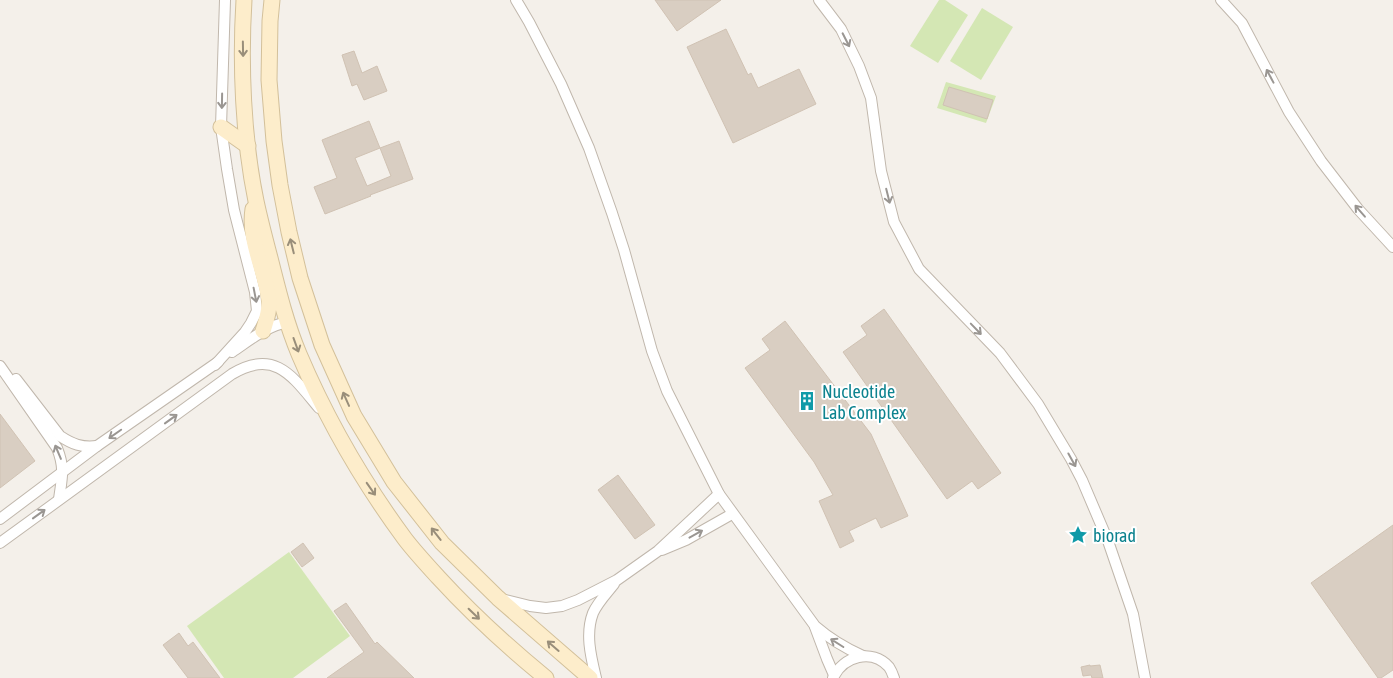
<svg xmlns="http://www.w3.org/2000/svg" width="1393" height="678" font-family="'Asap Condensed',sans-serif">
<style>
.green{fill:#d4e7b4}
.building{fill:#d9cec2;stroke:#d0c2b3}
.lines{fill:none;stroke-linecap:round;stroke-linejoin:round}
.street-casing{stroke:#c0b7ac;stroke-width:12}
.secondary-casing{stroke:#d3c09a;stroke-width:17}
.street{stroke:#fff;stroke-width:10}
.secondary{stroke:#fdedcb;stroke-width:15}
.oneway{stroke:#9a9692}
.oneway2{stroke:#998e7a}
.labels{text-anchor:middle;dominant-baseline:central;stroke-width:4;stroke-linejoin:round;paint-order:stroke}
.culture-label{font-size:18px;fill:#0d838f;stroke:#fff;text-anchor:start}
</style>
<rect width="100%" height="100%" fill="#f4f0ea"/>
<g class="green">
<polygon points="939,0 945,0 968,15 938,63 910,46"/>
<polygon points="982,8 1013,27 981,80 950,61"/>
<polygon points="946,82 996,96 986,123 937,108"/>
<polygon points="289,552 350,636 293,678 224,678 187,626"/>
</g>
<g class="building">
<polygon points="655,0 721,0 677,31"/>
<polygon points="726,29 748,75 751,73 758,88 799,69 816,104 733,143 687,47"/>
<polygon points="354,51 362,73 377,66 387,91 364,100 357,84 352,86 342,55"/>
<polygon points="949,87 993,100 987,119 943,105"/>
<polygon points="369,121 380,148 355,158 367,186 391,176 380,148 399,141 413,179 370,195 371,196 325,214 314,187 337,178 322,140"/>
<polygon points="884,309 1001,473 978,489 972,481 947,499 843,352 867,335 861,326"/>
<polygon points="785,321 871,434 908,516 881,528 876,518 849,531 854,541 840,548 819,501 833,495 814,462 745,368 770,350 762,339"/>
<polygon points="0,414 35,461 0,488"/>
<polygon points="618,475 655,525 635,539 598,490"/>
<polygon points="1393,525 1393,670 1381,678 1378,678 1311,583"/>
<polygon points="303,543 314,558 302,567 291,552"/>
<polygon points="346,603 375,644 377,642 414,678 327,678 364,652 334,611"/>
<polygon points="179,633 188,646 193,642 220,678 188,678 163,645"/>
<polygon points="1090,665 1090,666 1100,665 1103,678 1092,678 1091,675 1083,676 1081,667"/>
</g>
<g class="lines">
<g class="street-casing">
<g id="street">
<path d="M516,0L529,22L561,84L589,148L612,213L624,250L652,351L667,391L719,494L815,626C830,639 845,648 863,656"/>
<polyline points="819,0 841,29 859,66 871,98 881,171 894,222 919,269 1000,353 1038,404 1071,459 1082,480 1108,541 1133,614 1145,678"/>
<polyline points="1221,0 1242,23 1289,112 1321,161 1358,209 1393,247"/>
<path d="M232,352C250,340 266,326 288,322"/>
<polyline points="215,365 245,332 251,323 257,311 255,292 234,210 227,169 221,127 225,0"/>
<path d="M0,366L57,448C65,468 62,478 59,499"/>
<path d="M16,379L60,436C72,444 82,448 97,446"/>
<polyline points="0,519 97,446 218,362"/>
<path d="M0,543L232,374C275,348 293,377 319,408"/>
<polyline points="662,550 686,540 732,514"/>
<polyline points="501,599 530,606 546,608 562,606 578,600 617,580 658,551 719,494"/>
<polyline points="815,627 827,659 834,675"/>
<path d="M596,678C591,657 585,634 593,613C598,602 607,593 614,584"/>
<path d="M833,678C843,656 872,648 889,667C891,670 893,675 894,678"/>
</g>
</g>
<g class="secondary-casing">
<g id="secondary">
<path d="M244,0C240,64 243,138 256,201C260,220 265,239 270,258C278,290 286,323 299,354C327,420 363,482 405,539C415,552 427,565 438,577C471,613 508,647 546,678"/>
<polyline points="272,0 270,21 269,80 274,141 280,185 289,232 300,278 322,345 354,416 394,482 442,543 498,598 590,678"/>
<polyline points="221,127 248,146"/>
<path d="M253,209C248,241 265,269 269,300C270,311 266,321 263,331"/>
</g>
</g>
<use href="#street" class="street"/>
<use href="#secondary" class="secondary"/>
</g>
<defs><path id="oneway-shaft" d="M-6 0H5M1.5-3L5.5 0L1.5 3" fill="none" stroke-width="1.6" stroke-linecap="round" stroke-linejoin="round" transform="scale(1.25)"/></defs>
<g class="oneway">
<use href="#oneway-shaft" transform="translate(846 40) rotate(63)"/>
<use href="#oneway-shaft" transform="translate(1270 76) rotate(-118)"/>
<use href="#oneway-shaft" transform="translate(222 101) rotate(91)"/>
<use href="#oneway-shaft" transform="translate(888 196) rotate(76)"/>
<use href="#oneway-shaft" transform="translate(1360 211) rotate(-131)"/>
<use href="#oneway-shaft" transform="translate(255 295) rotate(79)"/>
<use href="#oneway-shaft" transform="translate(976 329) rotate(46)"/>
<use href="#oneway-shaft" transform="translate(171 419) rotate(-36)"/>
<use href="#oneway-shaft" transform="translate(115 434) rotate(145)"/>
<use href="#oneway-shaft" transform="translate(58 452) rotate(-113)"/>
<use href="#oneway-shaft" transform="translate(1072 460) rotate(61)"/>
<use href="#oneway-shaft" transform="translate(39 514) rotate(-36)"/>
<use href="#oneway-shaft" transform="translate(696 534) rotate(-29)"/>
<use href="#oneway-shaft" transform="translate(837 643) rotate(-148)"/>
</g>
<g class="oneway2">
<use href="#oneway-shaft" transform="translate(243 49) rotate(89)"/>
<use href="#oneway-shaft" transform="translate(292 246) rotate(-104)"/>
<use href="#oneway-shaft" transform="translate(296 345) rotate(70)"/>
<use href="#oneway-shaft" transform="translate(346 399) rotate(-114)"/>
<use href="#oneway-shaft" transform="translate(371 489) rotate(55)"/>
<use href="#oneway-shaft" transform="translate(436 534) rotate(-128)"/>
<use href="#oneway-shaft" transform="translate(474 614) rotate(44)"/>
<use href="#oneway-shaft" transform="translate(553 646) rotate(-139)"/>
</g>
<defs>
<g id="building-bare" transform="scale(1.5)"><path d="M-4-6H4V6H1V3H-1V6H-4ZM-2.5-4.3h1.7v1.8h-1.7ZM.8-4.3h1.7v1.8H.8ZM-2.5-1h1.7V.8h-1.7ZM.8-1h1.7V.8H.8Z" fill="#0f9aa8" stroke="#fff" stroke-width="2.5" paint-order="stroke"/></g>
<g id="sight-bare" transform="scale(1.5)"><path d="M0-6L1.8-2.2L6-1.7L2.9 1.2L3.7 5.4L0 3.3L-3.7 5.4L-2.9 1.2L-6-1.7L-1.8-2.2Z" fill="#0f9aa8" stroke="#fff" stroke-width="2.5" paint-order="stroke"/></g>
</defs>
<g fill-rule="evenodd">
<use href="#building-bare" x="807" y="401"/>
<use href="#sight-bare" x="1078" y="535"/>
</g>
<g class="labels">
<g class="culture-label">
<text x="822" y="391">Nucleotide<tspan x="822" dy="21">Lab Complex</tspan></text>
<text x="1093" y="535">biorad</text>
</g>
</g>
</svg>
